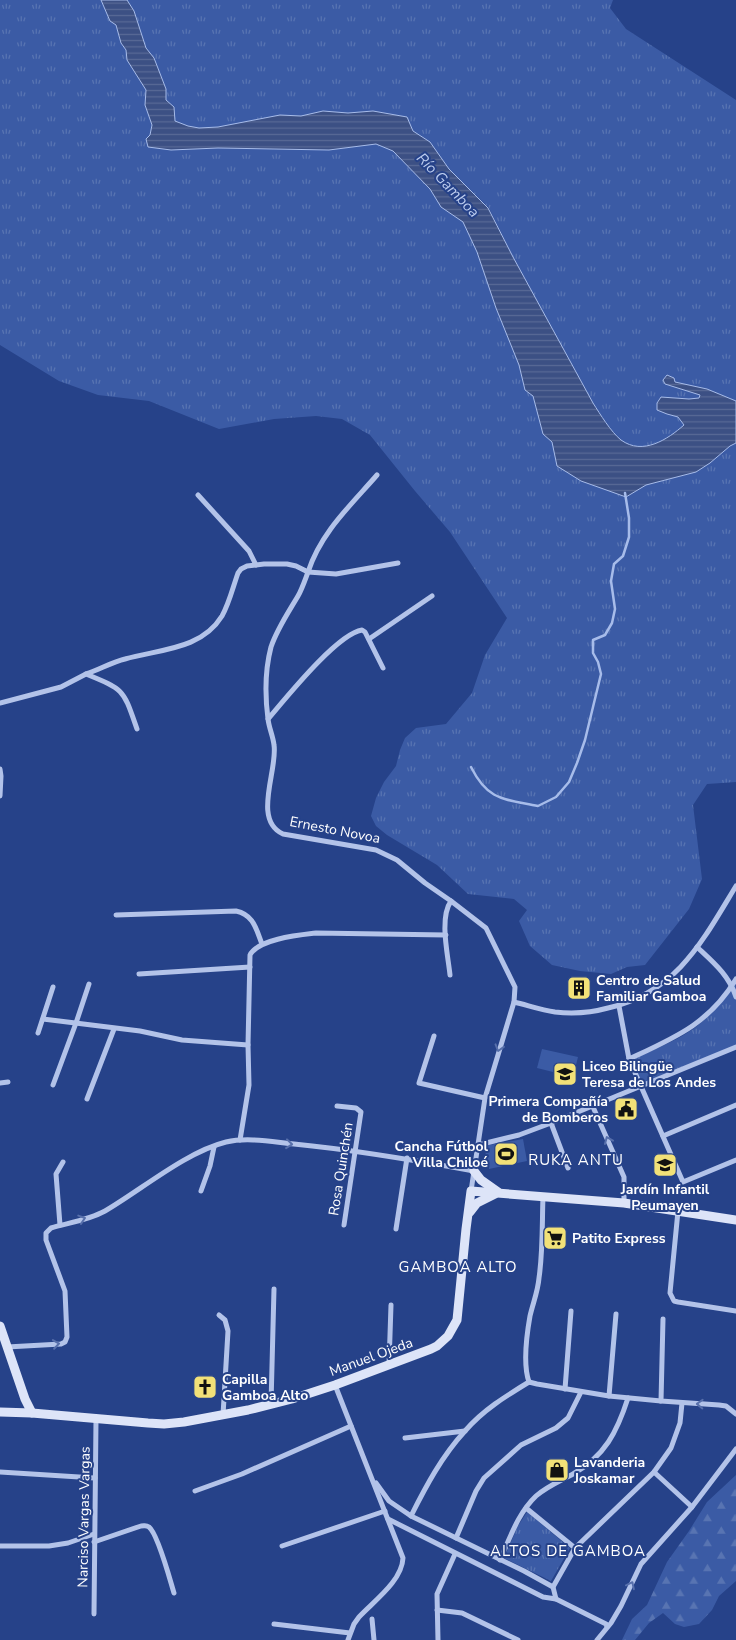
<svg xmlns="http://www.w3.org/2000/svg" width="736" height="1640" font-family="'Nunito Sans',sans-serif">
<style>
.grass{fill:url(#grass-tufts)}
.forest{fill:url(#forest-firs)}
.pitch{fill:#3b5ba5}
.water{fill:url(#water-rules);stroke:#a7bcea}
.lines{fill:none;stroke-linecap:round;stroke-linejoin:round}
.stream{stroke:#a7bcea;stroke-width:2.5}
.street{stroke:#b3c3e9;stroke-width:5}
.secondary{stroke:#dde4f8;stroke-width:9}
.oneway{stroke:#576fab}
.labels{text-anchor:middle;dominant-baseline:central;stroke-width:4;stroke-linejoin:round;paint-order:stroke}
.street-label{font-size:14px;fill:#fff;stroke:#264289}
.poi-label{font-size:14px;font-weight:bold;fill:#fff;stroke:#264289;text-anchor:start}
.water-label{font-size:15px;font-style:italic;fill:#becef0;stroke:#264289}
.neighbourhood-label{font-size:15px;letter-spacing:1px;fill:#fff;stroke:#264289}
</style>
<defs>
<pattern id="grass-tufts" width="24" height="20" patternUnits="userSpaceOnUse" patternTransform="scale(1.25)"><rect width="24" height="20" fill="#3b5ba5"/><path d="M3 7l-1-3M5 7V3M7 7l1-3M15 17l-1-3M17 17v-4M19 17l1-3" fill="none" stroke="#5874b2"/></pattern>
<pattern id="forest-firs" width="22" height="20" patternUnits="userSpaceOnUse" patternTransform="scale(1.25)"><rect width="22" height="20" fill="#3b5ba5"/><path d="M5 1l3.5 6h-7zM16 11l3.5 6h-7z" fill="#5874b2"/></pattern>
<pattern id="water-rules" width="6" height="5" patternUnits="userSpaceOnUse" patternTransform="scale(1.25)"><rect width="6" height="5" fill="#3c5084"/><path d="M0 2.5h6" fill="none" stroke="#596a96"/></pattern>
</defs>
<rect width="100%" height="100%" fill="#264289"/>
<g class="grass">
<polygon points="0,0 101,0 110,21 116,24 121,43 126,50 127,60 146,90 145,105 152,125 150,135 171,150 218,148 329,150 376,144 393,151 430,189 441,207 463,222 477,252 496,308 519,365 525,390 533,396 543,433 552,442 581,481 626,497 646,485 696,472 710,463 730,446 736,443 736,782 707,784 693,805 702,879 689,909 645,965 627,967 611,974 580,971 552,965 530,946 519,921 527,910 514,899 468,894 437,865 387,835 376,826 371,816 376,798 384,782 396,766 400,750 405,738 416,728 446,724 472,693 485,655 507,618 450,532 415,491 370,435 342,419 316,416 274,419 219,429 149,401 98,395 59,381 0,345"/>
<path d="M127,0H613L610,8L626,29L736,100V401L707,389L674,382V378L667,375L663,380L665,384L700,395L699,398L689,399L661,397L657,402V410L667,414L678,417L684,425C668,439 643,456 621,440C612,433 600,413 593,403L513,257L489,208L449,169L430,142L413,131L407,117L373,111L348,113L323,111L301,116L280,115L218,127L198,128L188,126L175,121L174,107L166,100V89L154,58L146,48L134,11Z"/>
<path d="M736,981V1045L641,1084L631,1060C657,1048 689,1037 709,1015C719,1005 727,992 736,981Z"/>
<polygon points="527,1512 570,1548 551,1581 504,1558 518,1526"/>
</g>
<polygon class="forest" points="736,1475 736,1581 719,1596 712,1610 699,1624 684,1627 675,1624 663,1613 649,1623 635,1640 622,1640 632,1619 647,1605 667,1562 689,1531 707,1502"/>
<g class="pitch">
<polygon points="542,1049 578,1057 573,1077 537,1068"/>
<polygon points="523,1139 527,1161 489,1169 484,1146"/>
</g>
<path class="water" d="M101,0H127L134,11L146,48L154,58L166,89V100L174,107L175,121L188,126L199,128L218,127L280,115L301,116L323,111L348,113L373,111L407,117L413,131L430,142L449,169L488,208L513,257L593,403C600,414 611,432 621,440C643,456 668,439 684,425L678,417L667,414L657,410V403L661,397L689,399L699,398L700,395L665,384L663,380L667,375L674,378L675,382L707,389L736,401V443L730,446L710,463L696,472L646,485L626,497L581,481L557,466L552,442L543,434L533,396L525,390L519,365L496,308L477,252L463,222L441,207L430,189L393,151L376,144L329,150L218,148L171,150L148,147L146,139L150,135L152,125L145,105L146,90L127,60L126,50L121,43L116,25L110,21Z"/>
<g class="lines">
<path class="stream" d="M471,767C488,801 504,799 538,806L556,797L569,782L577,763L585,740L601,674L598,662L593,653V640L605,635L612,623L615,609L611,581L614,564L623,556L629,537V518L625,493"/>
<g class="street">
<path d="M377,475C351,505 321,532 308,572L336,574L398,563"/>
<polyline points="198,495 249,551 256,565"/>
<polyline points="369,639 432,596"/>
<path d="M86,674C99,670 112,662 125,659C160,649 201,650 222,616C229,604 233,587 238,573L241,569L247,566L264,564H287L296,566L308,572C305,580 302,589 298,596C288,613 277,629 271,647C265,670 265,696 268,719C269,728 273,736 274,745C278,770 252,820 283,834L376,850L397,860L425,883L451,901L486,928L515,987L514,1002L485,1098L471,1191"/>
<path d="M0,703L61,687L86,674C125,690 123,689 137,729"/>
<path d="M268,719C286,698 337,634 362,630L365,632L383,668"/>
<polyline points="0,769 1,776 0,796"/>
<path d="M116,915L236,911C254,915 256,929 262,944"/>
<path d="M697,947C713,962 729,975 736,997"/>
<polyline points="139,974 250,967"/>
<path d="M450,975C448,955 439,918 451,901"/>
<path d="M514,1002C527,1005 541,1010 555,1012C573,1014 590,1013 608,1008C677,992 702,942 736,886"/>
<polyline points="619,1006 629,1059 683,1182 736,1160"/>
<polyline points="43,1019 140,1031 182,1040 248,1045"/>
<polyline points="38,1033 53,987"/>
<polyline points="434,1036 419,1083 485,1098"/>
<path d="M629,1059C674,1038 709,1024 736,979"/>
<polyline points="0,1083 8,1082"/>
<polyline points="53,1085 76,1023 89,984"/>
<polyline points="87,1099 114,1029"/>
<polyline points="337,1106 356,1108 361,1112 344,1225"/>
<polyline points="593,1107 624,1177 624,1203"/>
<polyline points="551,1123 568,1168"/>
<polyline points="663,1136 736,1105"/>
<path d="M240,1140L249,1085L248,1045L250,955C258,939 299,935 316,933L446,935"/>
<polyline points="478,1145 519,1135 551,1123 736,1047"/>
<polyline points="201,1191 210,1166 214,1147"/>
<polyline points="678,1211 670,1293 674,1301 678,1302 736,1311"/>
<polyline points="60,1225 56,1174 63,1162"/>
<polyline points="396,1229 407,1158"/>
<polyline points="219,1315 225,1320 228,1331 223,1415"/>
<path d="M7,1347L61,1344L65,1342L67,1337L65,1291L46,1240V1233L51,1228C68,1223 89,1220 105,1211C141,1190 186,1152 226,1142C248,1137 273,1142 294,1144C355,1150 414,1160 474,1171"/>
<polyline points="389,1365 391,1305"/>
<polyline points="529,1382 537,1384 609,1396 661,1401 719,1405 726,1406 736,1414"/>
<path d="M529,1382C523,1365 527,1333 530,1316C533,1303 538,1291 539,1278C543,1251 542,1223 543,1196"/>
<path d="M335,1385L403,1558C402,1581 374,1601 359,1617L354,1624L348,1640"/>
<polyline points="565,1389 571,1311"/>
<polyline points="609,1396 616,1314"/>
<polyline points="661,1401 663,1319"/>
<polyline points="271,1404 274,1289"/>
<polyline points="405,1438 465,1431"/>
<polyline points="0,1472 95,1478"/>
<polyline points="654,1472 692,1507"/>
<polyline points="376,1483 389,1501 411,1516 524,1571 553,1587"/>
<polyline points="195,1491 242,1474 351,1426"/>
<polyline points="526,1508 575,1548"/>
<path d="M411,1516C426,1486 442,1456 465,1431C483,1410 506,1396 529,1382"/>
<polyline points="388,1519 543,1597 556,1599 606,1624 607,1627"/>
<polyline points="456,1538 476,1491 484,1478 521,1445 556,1428 568,1418 581,1392"/>
<path d="M94,1542L141,1526C145,1526 146,1525 149,1527C158,1534 170,1580 174,1593"/>
<polyline points="0,1546 49,1546 68,1543 94,1534"/>
<polyline points="282,1546 385,1511"/>
<path d="M500,1560C510,1538 518,1513 536,1496C546,1487 560,1481 573,1474C605,1456 617,1432 628,1398"/>
<polyline points="556,1599 553,1587 575,1548 654,1472 671,1448 680,1423 682,1403"/>
<polyline points="437,1610 462,1613 518,1640"/>
<polyline points="94,1614 96,1420"/>
<polyline points="372,1619 374,1640"/>
<polyline points="274,1624 350,1633"/>
<polyline points="438,1640 437,1594 455,1554"/>
<polyline points="597,1640 611,1623 621,1606 641,1564 692,1507 736,1449"/>
</g>
<g class="secondary">
<polyline points="474,1171 481,1180 498,1192"/>
<polyline points="470,1212 477,1203 495,1194"/>
<polyline points="0,1326 25,1399 32,1413"/>
<polyline points="0,1412 32,1413 148,1423 164,1424 184,1422 248,1410 292,1399 335,1385 431,1349 437,1346 448,1336 457,1320 466,1229 471,1191 624,1203 736,1220"/>
</g>
</g>
<defs><path id="oneway-chevron" d="M-2-3.5L2.5 0L-2 3.5" fill="none" stroke-width="1.6" stroke-linecap="round" stroke-linejoin="round" transform="scale(1.25)"/></defs>
<g class="oneway">
<use href="#oneway-chevron" transform="translate(499 1048) rotate(107)"/>
<use href="#oneway-chevron" transform="translate(608 1140) rotate(-113)"/>
<use href="#oneway-chevron" transform="translate(289 1144) rotate(6)"/>
<use href="#oneway-chevron" transform="translate(82 1219) rotate(-18)"/>
<use href="#oneway-chevron" transform="translate(56 1344) rotate(-8)"/>
<use href="#oneway-chevron" transform="translate(700 1404) rotate(-178)"/>
<use href="#oneway-chevron" transform="translate(631 1585) rotate(-64)"/>
</g>
<defs>
<g id="building-square" transform="scale(1.25)"><rect x="-9" y="-9" width="18" height="18" rx="4" fill="#f2e178" stroke="#264289"/><path d="M-4-6H4V6H1V3H-1V6H-4ZM-2.5-4.3h1.7v1.8h-1.7ZM.8-4.3h1.7v1.8H.8ZM-2.5-1h1.7V.8h-1.7ZM.8-1h1.7V.8H.8Z" fill="#111"/></g>
<g id="school-square" transform="scale(1.25)"><rect x="-9" y="-9" width="18" height="18" rx="4" fill="#f2e178" stroke="#264289"/><path d="M0-5L7-2L0 1L-7-2ZM-4 1L0 2.5L4 1V4Q0 6-4 4Z" fill="#111"/></g>
<g id="civic-square" transform="scale(1.25)"><rect x="-9" y="-9" width="18" height="18" rx="4" fill="#f2e178" stroke="#264289"/><path d="M-.6-6.5H3V-4.5H.6V-3L4-1V1h2V6H-6V1h2V-1L-.6-3ZM-1.2 2.5V6h2.4V2.5Z" fill="#111"/></g>
<g id="stadium-square" transform="scale(1.25)"><rect x="-9" y="-9" width="18" height="18" rx="4" fill="#f2e178" stroke="#264289"/><path d="M0-5a6.5 5 0 1 0 0 10a6.5 5 0 1 0 0-10ZM-3.5-1.8h7v3.6h-7Z" fill="#111"/></g>
<g id="supermarket-square" transform="scale(1.25)"><rect x="-9" y="-9" width="18" height="18" rx="4" fill="#f2e178" stroke="#264289"/><path d="M-6-5.5h2.5l.6 2H6L4.5 2H-2.5L-4.4-4H-6ZM-1.5 3.2a1.3 1.3 0 1 0 .1 0ZM3 3.2a1.3 1.3 0 1 0 .1 0Z" fill="#111"/></g>
<g id="church-square" transform="scale(1.25)"><rect x="-9" y="-9" width="18" height="18" rx="4" fill="#f2e178" stroke="#264289"/><path d="M-1.2-6h2.4v3.5h3.3v2.4h-3.3V6h-2.4V-.1h-3.3v-2.4h3.3Z" fill="#111"/></g>
<g id="shop-square" transform="scale(1.25)"><rect x="-9" y="-9" width="18" height="18" rx="4" fill="#f2e178" stroke="#264289"/><path d="M-5-2.5h2.3a2.7 3.5 0 0 1 5.4 0H5L5.5 6h-11ZM-1.5-2.5h3a1.5 2.3 0 0 0-3 0Z" fill="#111"/></g>
</defs>
<g fill-rule="evenodd">
<use href="#building-square" x="579" y="988"/>
<use href="#school-square" x="565" y="1074"/>
<use href="#civic-square" x="626" y="1109"/>
<use href="#stadium-square" x="506" y="1154"/>
<use href="#school-square" x="665" y="1165"/>
<use href="#supermarket-square" x="555" y="1238"/>
<use href="#church-square" x="205" y="1387"/>
<use href="#shop-square" x="557" y="1470"/>
</g>
<g class="labels">
<g class="street-label">
<text transform="translate(335 830) rotate(11)">Ernesto Novoa</text>
<text transform="translate(341 1169) rotate(-81)">Rosa Quinchén</text>
<text transform="translate(371 1357) rotate(-20)">Manuel Ojeda</text>
<text transform="translate(84 1517) rotate(-89)">Narciso Vargas Vargas</text>
</g>
<g class="poi-label">
<text x="596" y="980">Centro de Salud<tspan x="596" dy="16">Familiar Gamboa</tspan></text>
<text x="582" y="1066">Liceo Bilingüe<tspan x="582" dy="16">Teresa de Los Andes</tspan></text>
<text x="608" y="1101" text-anchor="end">Primera Compañía<tspan x="608" dy="16">de Bomberos</tspan></text>
<text x="488" y="1146" text-anchor="end">Cancha Fútbol<tspan x="488" dy="16">Villa Chiloé</tspan></text>
<text x="665" y="1189" text-anchor="middle">Jardín Infantil<tspan x="665" dy="16">Peumayen</tspan></text>
<text x="572" y="1238">Patito Express</text>
<text x="222" y="1379">Capilla<tspan x="222" dy="16">Gamboa Alto</tspan></text>
<text x="574" y="1462">Lavanderia<tspan x="574" dy="16">Joskamar</tspan></text>
</g>
<g class="water-label">
<text transform="translate(448 185) rotate(46)">Río Gamboa</text>
</g>
<g class="neighbourhood-label">
<text x="576" y="1160">RUKA ANTU</text>
<text x="458" y="1267">GAMBOA ALTO</text>
<text x="568" y="1551">ALTOS DE GAMBOA</text>
</g>
</g>
</svg>
